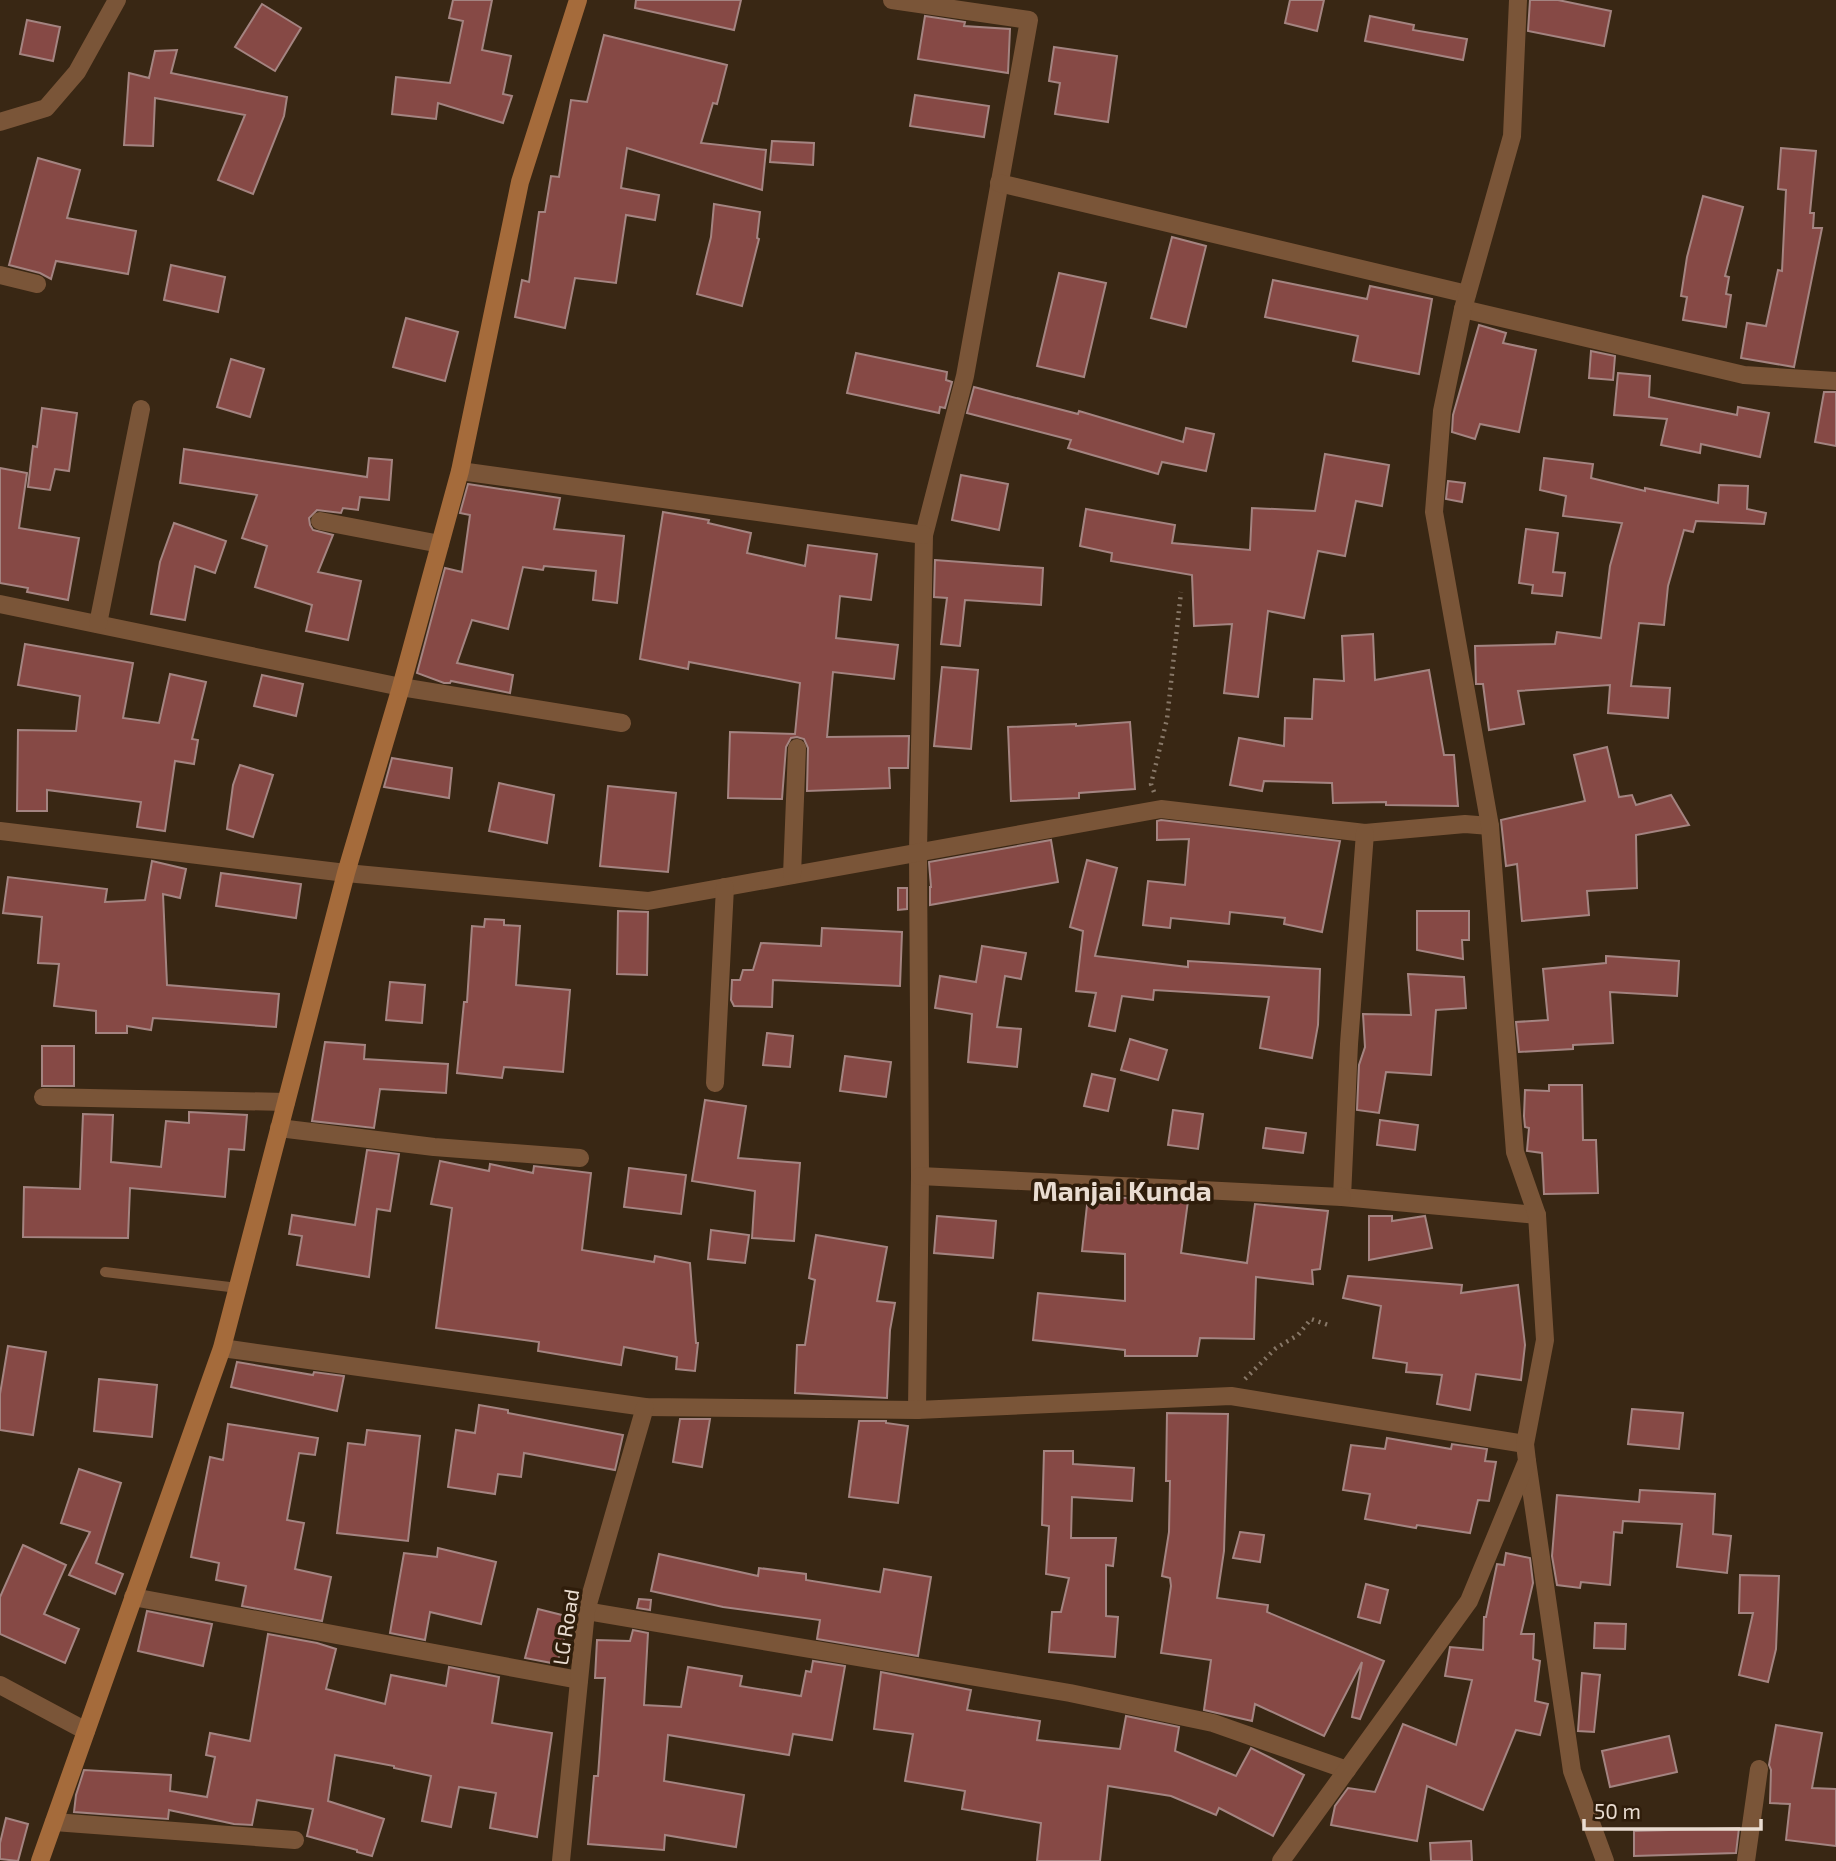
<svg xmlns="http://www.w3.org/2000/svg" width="1836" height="1861" font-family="'Exo 2',sans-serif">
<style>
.building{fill:#864945;stroke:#a48481;stroke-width:2}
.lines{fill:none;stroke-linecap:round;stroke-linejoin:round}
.path{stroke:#887868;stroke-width:4.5;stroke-dasharray:2 5;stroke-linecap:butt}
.lane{stroke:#7a5538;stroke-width:10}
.street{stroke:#7a5538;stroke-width:18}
.secondary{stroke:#a56b3b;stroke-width:18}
.labels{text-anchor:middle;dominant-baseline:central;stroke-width:7;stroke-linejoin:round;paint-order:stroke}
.street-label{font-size:21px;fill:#e9dcd1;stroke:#2f1d0b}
.district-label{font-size:28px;font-weight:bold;fill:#e9dcd1;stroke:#2f1d0b}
</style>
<rect width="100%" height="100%" fill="#392714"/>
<g class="building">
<polygon points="453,0 492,0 482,50 511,56 503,94 512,96 503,123 438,103 436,119 392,114 396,77 450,83 463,21 449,18"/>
<polygon points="636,0 741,0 734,30 635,8"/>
<polygon points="1290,0 1324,0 1317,31 1285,23"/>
<polygon points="1530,0 1558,0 1611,11 1604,46 1528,31"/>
<polygon points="262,4 301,28 275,71 235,47"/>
<polygon points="925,16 965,22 964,26 1010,29 1008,73 918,59"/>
<polygon points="1370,16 1414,25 1413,30 1467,39 1463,60 1365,41"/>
<polygon points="27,20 60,27 53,61 20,54"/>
<polygon points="604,35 727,65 717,104 713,103 701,143 766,150 762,190 627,148 621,188 659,195 655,220 626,215 616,283 575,278 565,328 515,317 522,280 529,282 539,212 545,212 551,176 559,177 571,100 587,102"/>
<polygon points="1054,47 1117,56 1108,122 1055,114 1060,83 1049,81"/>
<polygon points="177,50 171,73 287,97 284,116 253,194 218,180 245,115 155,98 153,146 124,145 129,73 149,78 155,51"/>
<polygon points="915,95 989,106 984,137 910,126"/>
<polygon points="772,141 814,143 813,165 770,162"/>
<polygon points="1781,148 1816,151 1810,213 1814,213 1813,228 1822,228 1794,367 1741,358 1747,323 1766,326 1778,270 1782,271 1786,190 1778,189"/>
<polygon points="38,158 80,170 67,218 136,231 128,274 56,261 51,279 40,273 9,265"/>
<polygon points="1703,196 1743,207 1725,276 1729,277 1726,294 1731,295 1726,327 1683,320 1687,297 1681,296 1687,257"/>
<polygon points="714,204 760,212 757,238 759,239 742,306 697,294 711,237"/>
<polygon points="1172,237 1206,246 1186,327 1151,318"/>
<polygon points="171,265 225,277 218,312 164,300"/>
<polygon points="1059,273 1106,283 1084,377 1037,366"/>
<polygon points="1273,280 1367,299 1370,286 1432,299 1419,374 1353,361 1358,336 1265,317"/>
<polygon points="406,318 458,332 445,381 393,367"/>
<polygon points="1479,325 1506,333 1503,343 1536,350 1519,432 1480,424 1475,439 1452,432 1453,415"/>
<polygon points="1591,351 1615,356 1613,380 1589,378"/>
<polygon points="856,353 947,372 946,380 952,382 945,408 940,407 939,413 847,393"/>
<polygon points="231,359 264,369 250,417 217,407"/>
<polygon points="1618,373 1650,376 1649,397 1737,415 1738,407 1769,413 1760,457 1701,444 1700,453 1661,445 1667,419 1614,415"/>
<polygon points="974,387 1078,414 1079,411 1183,442 1186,428 1214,434 1206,471 1162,462 1158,474 1068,448 1071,440 967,413"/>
<polygon points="1824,392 1836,392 1836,446 1815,442"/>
<polygon points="42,408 77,413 69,471 55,469 50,490 28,487 33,446 37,447"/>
<polygon points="184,449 367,477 369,458 392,460 389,500 360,497 358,510 343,508 341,513 317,510 309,518 310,525 313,530 333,535 318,572 361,581 348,640 306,631 312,605 255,587 267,546 242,538 257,495 180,483"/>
<polygon points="1325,454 1389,465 1382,506 1356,501 1345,556 1318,551 1304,618 1268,611 1258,697 1224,693 1232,624 1194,626 1192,575 1111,561 1112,553 1080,546 1086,509 1175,525 1172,543 1250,550 1252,508 1315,511"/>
<polygon points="1544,458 1593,464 1591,478 1645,491 1645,488 1718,503 1719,485 1748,486 1747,509 1766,513 1764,524 1696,521 1693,532 1684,530 1668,586 1664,625 1639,623 1631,686 1670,688 1668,718 1608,713 1610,685 1518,691 1524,724 1489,730 1483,684 1476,684 1475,646 1555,644 1557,632 1601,638 1610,566 1622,523 1563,516 1566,496 1540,490"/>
<polygon points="0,468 27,473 19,528 79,538 68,600 27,592 28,588 0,583"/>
<polygon points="961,475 1008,484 999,530 952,520"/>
<polygon points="1448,481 1465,483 1462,502 1446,499"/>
<polygon points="468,484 560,498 554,529 624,536 617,603 593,600 596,571 544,566 543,570 523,567 508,629 472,620 457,663 513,675 510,693 451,681 450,683 444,683 417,673 445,568 462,572 470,515 460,513"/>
<polygon points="663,512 709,520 708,523 751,533 747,553 805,566 808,545 877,554 871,600 840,596 836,638 898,645 894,679 833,672 827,737 909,736 908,768 889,768 890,788 807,791 808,748 804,739 797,737 791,738 786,747 782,799 728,798 730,732 795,734 800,683 689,662 688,669 640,659"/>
<polygon points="174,523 226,541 215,573 195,566 185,620 151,614 160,562"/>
<polygon points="1526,529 1558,533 1553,572 1565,573 1562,596 1532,593 1533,585 1519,583"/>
<polygon points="935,560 1043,568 1041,605 965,600 960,646 941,644 947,598 934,597"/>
<polygon points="1373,634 1375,680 1429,670 1444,755 1454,755 1458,806 1386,805 1386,802 1333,803 1332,783 1264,781 1262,791 1230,785 1239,738 1284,746 1285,718 1312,719 1314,679 1344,681 1342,636"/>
<polygon points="25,644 133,663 123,718 159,723 170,674 206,682 192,739 198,740 194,764 175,761 165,831 137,827 141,802 47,790 47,811 17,811 18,730 76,731 80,696 18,685"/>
<polygon points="942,667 978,670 971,749 934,746"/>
<polygon points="262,675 303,684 296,716 254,706"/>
<polygon points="1130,722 1135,789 1079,793 1079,798 1011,801 1008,727 1076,724 1076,726"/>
<polygon points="1607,747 1619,797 1632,795 1636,805 1671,795 1689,825 1636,835 1637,888 1587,891 1589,915 1522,921 1517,864 1506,866 1501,820 1585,801 1574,755"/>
<polygon points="392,758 452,768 449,798 384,787"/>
<polygon points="240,765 273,775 253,837 227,829 233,785"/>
<polygon points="499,783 554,795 547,843 489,831"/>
<polygon points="608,786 676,793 668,872 600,866"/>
<polygon points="1161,820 1340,841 1322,932 1284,924 1285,918 1230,912 1229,924 1171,918 1170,928 1143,925 1148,881 1185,885 1189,839 1157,840 1157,821"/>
<polygon points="1051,840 1058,882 930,905 930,887 931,887 929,862"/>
<polygon points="1087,860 1117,868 1095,956 1188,967 1188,961 1320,969 1318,1025 1312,1058 1260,1048 1269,997 1154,990 1153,1000 1122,996 1115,1031 1089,1026 1096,993 1076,991 1083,931 1070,927"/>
<polygon points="152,861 186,869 180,898 163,894 167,985 279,994 276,1027 153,1018 151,1030 127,1026 127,1033 96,1033 96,1011 54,1006 59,964 38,963 42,917 3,913 8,877 107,889 105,902 145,900"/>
<polygon points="221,873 301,884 296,918 216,906"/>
<polygon points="898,888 907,888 907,909 898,910"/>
<polygon points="618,911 648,912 647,975 617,974"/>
<polygon points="1417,911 1469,911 1469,940 1462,940 1463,959 1417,950"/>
<polygon points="485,919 504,920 504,925 520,926 516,985 570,990 563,1072 504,1067 502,1078 457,1073 464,1002 467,1002 472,926 484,927"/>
<polygon points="822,928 902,932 900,986 773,980 772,1007 734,1006 731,1000 732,980 740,980 743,970 753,970 761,943 821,946"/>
<polygon points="982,946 1026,953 1021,979 1005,976 997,1027 1021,1029 1017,1067 968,1062 972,1014 935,1008 940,976 976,982"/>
<polygon points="1606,956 1679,961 1677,996 1610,992 1613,1043 1573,1045 1573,1049 1519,1052 1516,1022 1548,1020 1543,969 1606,963"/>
<polygon points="1408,974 1464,977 1466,1008 1436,1010 1431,1075 1386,1072 1379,1113 1357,1110 1359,1065 1365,1047 1363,1014 1411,1015"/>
<polygon points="390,982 425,985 422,1023 386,1020"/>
<polygon points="767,1033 793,1036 790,1067 763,1065"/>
<polygon points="1130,1039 1167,1050 1158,1080 1121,1070"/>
<polygon points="325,1042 365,1045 364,1059 448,1064 446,1093 380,1089 374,1128 312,1121"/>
<rect x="42" y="1046" width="32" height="40"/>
<polygon points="845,1056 891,1062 886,1097 840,1091"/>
<polygon points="1092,1074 1115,1079 1108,1111 1084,1106"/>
<polygon points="1549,1085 1582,1085 1583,1140 1596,1140 1598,1193 1544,1194 1542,1153 1527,1151 1529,1128 1525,1127 1524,1116 1525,1090 1549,1091"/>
<polygon points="705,1100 746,1106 738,1158 800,1163 794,1241 752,1238 755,1191 692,1181"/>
<polygon points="1173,1110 1203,1114 1198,1149 1168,1145"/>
<polygon points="189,1112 247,1115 244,1150 229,1149 225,1197 130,1188 128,1238 23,1237 24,1187 80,1189 83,1114 113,1115 111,1162 161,1167 166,1121 189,1123"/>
<polygon points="1380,1120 1418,1125 1415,1150 1377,1145"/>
<polygon points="1266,1128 1306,1133 1303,1153 1263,1148"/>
<polygon points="367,1150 399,1154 390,1211 377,1209 369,1277 297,1265 302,1236 289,1234 292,1215 355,1225"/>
<polygon points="440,1161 489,1171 490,1164 533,1173 534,1166 591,1173 582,1250 654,1262 655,1256 690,1263 696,1343 698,1343 695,1371 676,1369 677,1357 624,1347 621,1365 538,1351 539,1342 436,1328 452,1208 431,1204"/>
<polygon points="629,1168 686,1175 681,1214 624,1207"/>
<polygon points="1088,1196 1188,1201 1181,1253 1247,1263 1255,1204 1328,1211 1320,1269 1312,1270 1313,1284 1256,1277 1254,1339 1200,1338 1197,1356 1125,1356 1125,1350 1033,1340 1038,1293 1125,1301 1125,1254 1082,1251"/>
<polygon points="937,1216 996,1221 993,1258 934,1253"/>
<polygon points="1369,1216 1392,1216 1392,1221 1425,1216 1432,1248 1369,1260"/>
<polygon points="711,1230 749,1235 745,1263 708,1259"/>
<polygon points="816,1235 887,1247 877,1301 895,1303 890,1330 887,1398 795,1393 797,1345 805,1345 815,1280 809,1278"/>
<polygon points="1348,1276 1462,1285 1461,1293 1518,1285 1525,1345 1521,1380 1476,1374 1470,1410 1437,1404 1442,1375 1406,1372 1407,1363 1373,1358 1381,1306 1343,1298"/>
<polygon points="8,1346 46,1352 33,1435 0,1430 0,1394"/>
<polygon points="237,1362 313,1375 314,1372 344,1376 337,1411 231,1387"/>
<polygon points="99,1379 157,1385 152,1437 94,1431"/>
<polygon points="479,1405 508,1410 508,1413 623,1435 615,1470 524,1453 521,1477 498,1474 495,1494 448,1487 456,1430 475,1433"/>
<polygon points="1632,1409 1683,1413 1679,1449 1628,1444"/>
<polygon points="1167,1413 1228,1414 1224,1551 1217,1598 1268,1605 1267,1612 1384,1661 1360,1719 1352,1717 1362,1662 1324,1736 1255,1704 1252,1721 1204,1710 1211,1660 1161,1653 1171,1586 1170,1578 1162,1576 1169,1532 1170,1481 1166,1481"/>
<polygon points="680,1419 710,1419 702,1467 673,1462"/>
<polygon points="859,1421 886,1421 886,1423 908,1426 898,1503 849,1497"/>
<polygon points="228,1424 318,1438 315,1455 299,1453 287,1520 304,1523 295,1569 331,1577 322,1621 242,1606 246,1586 216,1580 219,1563 191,1557 210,1457 223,1460"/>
<polygon points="367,1430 420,1436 408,1541 337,1533 348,1443 365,1445"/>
<polygon points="1387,1438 1451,1449 1452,1444 1487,1449 1485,1461 1496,1462 1489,1501 1478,1500 1470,1533 1417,1525 1416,1528 1365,1519 1370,1494 1343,1490 1351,1445 1385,1449"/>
<polygon points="1044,1451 1073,1451 1073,1464 1134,1468 1132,1501 1072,1497 1071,1538 1116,1538 1113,1566 1106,1565 1106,1616 1118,1617 1115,1657 1049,1652 1052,1612 1061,1612 1069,1578 1046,1574 1049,1526 1042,1525"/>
<polygon points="79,1469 121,1483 96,1563 123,1574 115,1594 69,1575 90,1532 61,1523"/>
<polygon points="1640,1490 1715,1494 1713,1534 1731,1536 1727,1573 1677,1567 1682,1524 1623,1521 1622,1533 1614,1532 1610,1585 1581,1582 1580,1588 1557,1585 1552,1556 1557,1495 1639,1502"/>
<polygon points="1240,1532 1264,1535 1260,1562 1233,1558"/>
<polygon points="23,1545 66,1565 44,1614 79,1629 65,1663 0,1634 0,1597"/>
<polygon points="438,1548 496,1562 481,1624 430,1612 425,1640 390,1633 404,1553 437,1557"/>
<polygon points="1506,1553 1530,1558 1533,1583 1521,1634 1534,1634 1533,1659 1540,1661 1535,1701 1548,1704 1540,1735 1516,1730 1483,1810 1427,1786 1417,1841 1331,1825 1335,1806 1348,1788 1375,1792 1403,1724 1456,1745 1472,1680 1445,1676 1450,1647 1483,1650 1484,1617 1486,1617 1497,1564 1504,1565"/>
<polygon points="659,1554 758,1576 759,1568 806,1574 806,1580 880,1592 884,1569 931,1577 918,1656 817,1639 820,1620 723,1607 651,1591"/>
<polygon points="1740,1575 1779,1576 1776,1649 1768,1682 1739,1675 1753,1613 1739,1613"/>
<polygon points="1366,1584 1388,1590 1380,1623 1358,1617"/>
<polygon points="639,1599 651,1600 650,1610 637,1608"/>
<polygon points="538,1609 570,1617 557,1664 525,1658"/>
<polygon points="147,1611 212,1624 203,1666 138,1651"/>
<polygon points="1595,1623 1626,1624 1625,1649 1594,1648"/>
<polygon points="633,1630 648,1633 644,1705 681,1707 688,1667 742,1676 740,1686 801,1696 806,1671 811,1672 813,1661 845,1666 832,1740 793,1734 789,1755 668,1735 664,1781 744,1795 736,1847 665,1835 664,1850 588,1844 594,1776 598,1776 605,1678 595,1678 597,1640 630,1641"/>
<polygon points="268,1634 317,1643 336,1649 326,1689 385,1704 391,1675 446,1686 449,1667 499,1677 492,1723 552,1733 537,1837 490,1828 496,1793 459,1787 451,1827 422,1821 431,1776 394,1768 394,1766 335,1755 328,1801 384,1819 372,1856 357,1852 357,1850 307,1836 313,1809 257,1800 252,1825 234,1824 169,1810 168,1819 74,1812 76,1795 84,1770 171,1775 170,1791 207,1797 215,1757 206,1755 210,1733 250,1741"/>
<polygon points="881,1672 971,1690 967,1710 1040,1721 1037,1740 1120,1749 1126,1716 1179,1727 1175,1751 1236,1776 1251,1748 1304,1775 1273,1836 1219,1808 1216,1815 1171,1796 1108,1786 1100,1861 1037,1861 1041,1823 962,1809 965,1791 905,1781 913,1734 874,1729"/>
<polygon points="1582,1673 1600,1675 1594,1732 1578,1731"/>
<polygon points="1776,1725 1822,1733 1812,1788 1836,1789 1836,1846 1786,1840 1790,1804 1770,1803 1771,1770 1769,1765"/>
<polygon points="1669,1736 1677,1772 1610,1787 1602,1751"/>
<polygon points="6,1818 28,1824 18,1861 0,1859 0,1843"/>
<polygon points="1739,1828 1736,1853 1634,1856 1634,1831"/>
<polygon points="1471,1841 1472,1861 1431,1861 1430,1843"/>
</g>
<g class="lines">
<g class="path">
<polyline points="1154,792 1151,784 1167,719 1181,592"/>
<polyline points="1245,1379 1276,1348 1298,1335 1311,1319 1331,1326"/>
</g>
<polyline class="lane" points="105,1272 238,1288"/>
<g class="street">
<polyline points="892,0 1029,20 965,376 924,535 918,852 920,1176 917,1410"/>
<polyline points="0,122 46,108 77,72 117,0"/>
<polyline points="999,183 1467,294"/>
<polyline points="0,275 37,284"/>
<polyline points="1463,309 1744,375 1836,381"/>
<polyline points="460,471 924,535"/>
<polyline points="320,521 440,544"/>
<polyline points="0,604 401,687 622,723"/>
<polyline points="98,624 141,409"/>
<polyline points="0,831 346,873 648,901 1161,809 1365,833 1465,824 1490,826"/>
<polyline points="1365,833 1349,1044 1342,1197 1537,1215"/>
<polyline points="792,875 797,748"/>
<polyline points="715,1083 725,887"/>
<polyline points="43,1097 286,1102"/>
<polyline points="279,1128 434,1147 580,1158"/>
<polyline points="920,1176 1342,1197"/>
<polyline points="222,1348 645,1407 917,1410 1231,1396 1525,1444"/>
<polyline points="1527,1461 1572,1771 1605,1861"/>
<polyline points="133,1597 579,1680"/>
<polyline points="586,1611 1070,1693 1213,1723 1347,1770"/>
<polyline points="0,1685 86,1731"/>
<polyline points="54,1822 295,1840"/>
<polyline points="561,1861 586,1611 645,1407"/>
<polyline points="1281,1861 1469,1601 1527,1461 1525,1444 1545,1340 1537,1215 1515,1152 1490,826 1434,512 1442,411 1463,309 1512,136 1518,0"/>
<polyline points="1746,1861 1759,1769"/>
</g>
<polyline class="secondary" points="40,1861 222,1348 346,873 401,687 460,471 520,182 578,0"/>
</g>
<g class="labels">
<g class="street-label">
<text transform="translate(565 1627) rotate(-81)">LG Road</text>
</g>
<g class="district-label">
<text x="1122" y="1190">Manjai Kunda</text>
</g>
</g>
<path d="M1584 1819v10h177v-10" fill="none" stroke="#e9dcd1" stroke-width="3.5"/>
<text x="1594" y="1819" font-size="21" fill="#e9dcd1" stroke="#2f1d0b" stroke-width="5" paint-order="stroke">50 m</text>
</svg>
